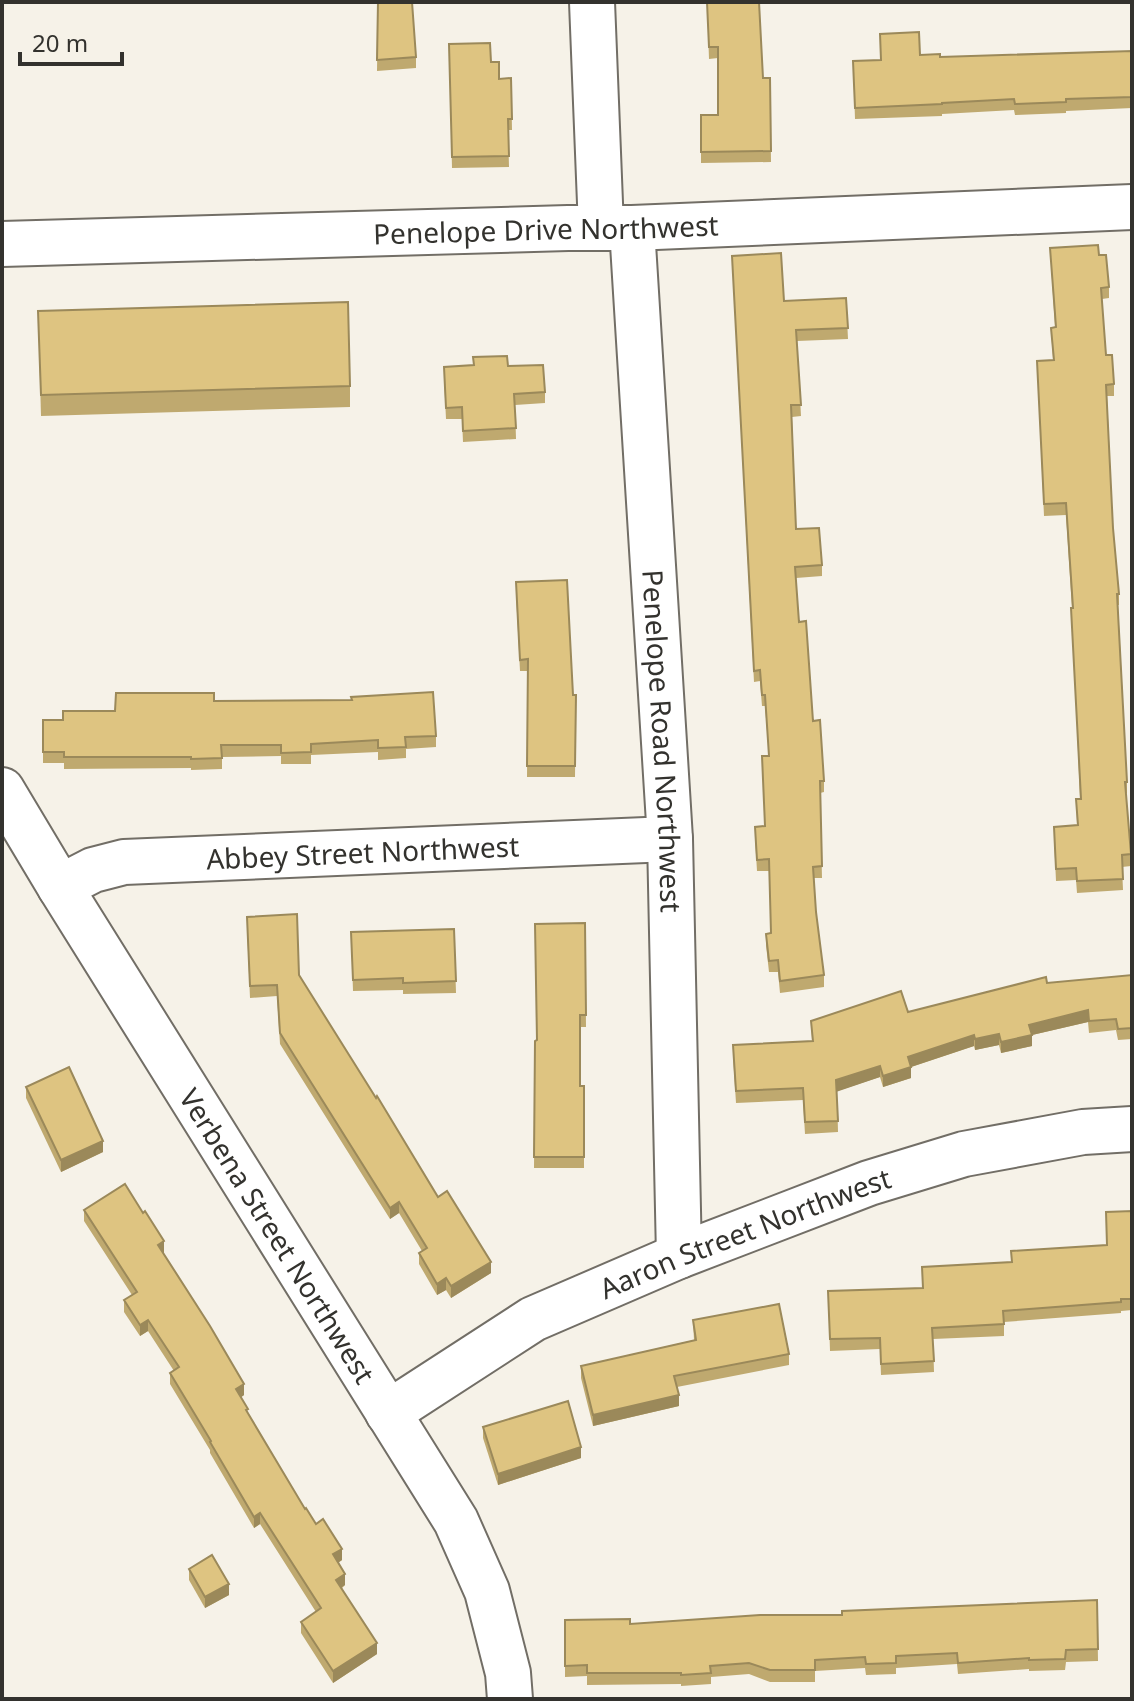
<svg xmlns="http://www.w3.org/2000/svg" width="1134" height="1701" font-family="'Noto Sans',sans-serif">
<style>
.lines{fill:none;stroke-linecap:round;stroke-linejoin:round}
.minor-casing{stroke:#726e66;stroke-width:48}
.minor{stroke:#fff;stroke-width:44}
.wall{fill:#bfa96f}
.shaded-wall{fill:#9b895a}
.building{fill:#dec481;stroke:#9b895a;stroke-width:2}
.labels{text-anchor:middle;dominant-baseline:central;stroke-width:6;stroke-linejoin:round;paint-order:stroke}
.street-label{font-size:28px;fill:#33322e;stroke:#f6f2e8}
</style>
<rect width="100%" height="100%" fill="#f6f2e8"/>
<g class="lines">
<g class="minor-casing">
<g id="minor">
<polyline points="592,2 601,228"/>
<path id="s1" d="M632,228L670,839L679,1256"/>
<path id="s2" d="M2,244L568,228H632L1132,207"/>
<path id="s3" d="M2,790L60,887L456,1521L487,1591L508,1673L510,1699"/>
<path id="s4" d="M60,887L93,870L124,862L670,839"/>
<path id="s5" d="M388,1413L533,1319L679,1256L869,1183L964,1154L1083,1132L1132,1129"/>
</g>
</g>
<use href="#minor" class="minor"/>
</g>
<g class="wall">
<polygon points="378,2 416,57 416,68 377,71"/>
<rect x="440" y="2" width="67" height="1"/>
<polygon points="707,2 763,78 770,78 771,162 701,163 701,115 718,115 718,58 709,59"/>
<polygon points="449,44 491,62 499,79 511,78 512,130 508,130 509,167 452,168"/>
<polygon points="1132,51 1132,108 1066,111 1066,113 1015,115 1014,110 942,114 942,116 855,119 853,61 880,60 920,55 940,57"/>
<polygon points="1050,248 1099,255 1109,287 1109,298 1102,299 1106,355 1114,384 1114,396 1107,396 1113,528 1119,594 1119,605 1118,605 1127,782 1127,793 1126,793 1131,854 1131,866 1122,867 1123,890 1077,893 1076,880 1056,881 1054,838 1077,825 1076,799 1080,799 1072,608 1066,515 1044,516 1037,361 1053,360 1051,328 1055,327"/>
<polygon points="732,256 784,301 846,298 848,339 797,341 801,416 792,417 796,529 822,565 822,576 796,578 799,622 813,721 824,781 824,792 820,793 822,878 814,878 816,912 824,975 824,987 780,993 778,972 769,972 766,945 766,934 771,933 769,871 757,871 755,838 764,826 769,756 765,706 762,706 760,681 754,682"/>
<polygon points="38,311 350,386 350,407 41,416"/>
<polygon points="508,366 545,392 545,403 515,405 516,439 463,442 462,419 446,419 444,378"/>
<polygon points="516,594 573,695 576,695 575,777 527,777 528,671 520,671"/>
<polygon points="214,701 436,736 436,747 406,749 406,758 378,760 378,752 311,755 311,764 281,764 281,756 222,757 222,769 191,770 191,768 64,769 64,763 43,763 43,720 63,720 115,711"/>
<polygon points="585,923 586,1027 580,1027 580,1086 584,1086 584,1168 534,1168 535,1041 537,1040"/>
<polygon points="247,928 299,975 438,1197 491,1273 451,1298 446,1290 437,1295 419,1264 419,1253 422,1251 399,1213 390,1219 280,1044 277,996 250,998"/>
<polygon points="454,929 456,993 403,994 403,990 353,991 351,932"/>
<polygon points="1132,975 1132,1039 1118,1040 1116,1030 1089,1033 1088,1022 1032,1035 1032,1046 1001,1053 999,1045 975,1050 974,1046 911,1067 911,1078 883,1087 880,1077 837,1091 838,1132 805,1134 803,1100 736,1103 733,1056 812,1041 811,1021 908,1012 1047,983"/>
<polygon points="26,1087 103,1152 61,1172 26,1098"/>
<polygon points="84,1210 143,1213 163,1253 244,1395 241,1397 248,1413 305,1509 342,1560 338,1563 345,1585 342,1588 377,1654 333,1683 301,1633 301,1622 316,1612 260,1524 254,1528 210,1453 210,1450 170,1384 170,1373 174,1371 148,1331 140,1336 124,1312 124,1300 132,1295 84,1221"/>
<polygon points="1132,1211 1132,1310 1121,1311 1121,1313 1004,1322 1004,1336 933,1339 934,1372 881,1375 880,1349 830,1351 828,1291 922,1288 1011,1262 1011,1251 1107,1245"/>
<polygon points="693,1320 789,1354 789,1365 677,1387 679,1406 593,1426 581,1378 581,1366 694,1340"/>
<polygon points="483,1427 581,1458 498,1485 483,1438"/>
<polygon points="189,1569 229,1595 205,1608 189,1580"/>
<polygon points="1097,1600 1098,1661 1066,1662 1065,1670 1029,1671 1029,1669 958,1674 957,1664 896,1668 896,1674 866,1675 865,1668 815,1671 815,1682 770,1682 749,1674 711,1677 711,1684 681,1686 681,1684 587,1685 587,1676 565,1677 565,1620 630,1624 842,1615"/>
</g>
<g class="shaded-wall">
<polygon points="1088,1010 1088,1022 1032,1035 1032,1046 1001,1053 1001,1042 1029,1025"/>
<polygon points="999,1034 999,1045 975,1050 975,1039"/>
<polygon points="974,1035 974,1046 908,1068 908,1057"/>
<polygon points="880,1066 880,1077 836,1092 836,1080"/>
<polygon points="911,1067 911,1078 883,1087 883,1076"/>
<polygon points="103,1141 103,1152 61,1172 61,1160"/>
<polygon points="399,1202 399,1213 390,1219 390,1208"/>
<polygon points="164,1241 164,1253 158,1256 158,1245"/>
<polygon points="491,1262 491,1273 451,1298 451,1286"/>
<polygon points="446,1278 446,1290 437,1295 437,1284"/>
<polygon points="148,1320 148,1331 140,1336 140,1325"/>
<polygon points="244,1384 244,1395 236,1401 236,1389"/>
<polygon points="679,1395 679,1406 593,1426 593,1415"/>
<polygon points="581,1447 581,1458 498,1485 498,1474"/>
<polygon points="260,1513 260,1524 254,1528 254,1517"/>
<polygon points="342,1549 342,1560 333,1566 333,1554"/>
<polygon points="345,1574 345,1585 336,1591 336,1580"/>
<polygon points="229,1584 229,1595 205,1608 205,1597"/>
<polygon points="377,1643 377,1654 333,1683 333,1671"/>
</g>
<g class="building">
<polygon points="378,2 412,2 416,57 377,60"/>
<polygon points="707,2 759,2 763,78 770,78 771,151 701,152 701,115 718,115 718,47 709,47"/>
<polygon points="919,32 920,55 940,54 940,57 1132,51 1132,97 1066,99 1066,102 1015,104 1014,99 942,103 942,104 855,108 853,61 881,60 880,34"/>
<polygon points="490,43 491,62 499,62 499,79 511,78 512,119 508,119 509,156 452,157 449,44"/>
<polygon points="1098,245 1099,255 1106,255 1109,287 1101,288 1106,355 1112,355 1114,384 1106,385 1113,528 1119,594 1117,594 1127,782 1125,782 1131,854 1122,855 1123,879 1077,881 1076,868 1056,869 1054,827 1078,825 1076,799 1081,799 1071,608 1073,608 1066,503 1044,504 1037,361 1054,360 1051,328 1056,327 1050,248"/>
<polygon points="781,253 784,301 846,298 848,328 796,330 801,405 791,405 796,529 819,528 822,565 795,567 799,622 806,621 813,721 820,720 824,781 820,781 822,866 813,867 816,912 824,975 780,981 778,960 769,961 766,934 771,933 769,859 757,860 755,827 765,826 762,756 769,756 765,695 762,695 760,670 754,671 732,256"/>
<polygon points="348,302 350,386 41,395 38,311"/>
<polygon points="507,356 508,366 543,365 545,392 514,394 516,428 463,431 462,407 446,408 444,367 474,365 473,357"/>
<polygon points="567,580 573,695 576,695 575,766 527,766 528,659 520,660 516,582"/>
<polygon points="433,692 436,736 405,737 406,747 378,748 378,740 311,744 311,752 281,753 281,745 221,745 222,758 191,759 191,757 64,757 64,752 43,752 43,720 63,720 63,711 115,711 116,693 214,693 214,701 352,700 351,697"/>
<polygon points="297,914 299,975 376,1098 377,1096 438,1197 447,1191 491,1262 451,1286 446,1278 437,1284 419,1253 427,1248 399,1202 390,1208 280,1033 277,985 250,986 247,917"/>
<polygon points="585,923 586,1015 580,1015 580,1086 584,1086 584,1157 534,1157 535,1041 537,1040 535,924"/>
<polygon points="454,929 456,981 403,983 403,978 353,980 351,932"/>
<polygon points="1132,975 1132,1028 1118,1029 1116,1019 1089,1021 1088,1010 1029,1025 1032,1035 1001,1042 999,1034 975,1039 974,1035 908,1057 911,1067 883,1076 880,1066 836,1080 838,1121 805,1122 803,1088 736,1091 733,1045 813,1041 811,1021 901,991 908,1012 1046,977 1047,983"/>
<polygon points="69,1067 103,1141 61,1160 26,1087"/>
<polygon points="125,1184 143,1213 145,1211 164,1241 158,1245 210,1326 244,1384 236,1389 248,1409 246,1410 305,1509 306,1508 316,1524 323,1519 342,1549 333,1554 345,1574 336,1580 377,1643 333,1671 301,1622 321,1608 260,1513 254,1517 210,1442 211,1441 170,1373 179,1367 148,1320 140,1325 124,1300 137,1292 84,1210"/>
<polygon points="1132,1211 1132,1299 1121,1299 1121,1302 1003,1311 1004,1324 932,1328 934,1361 881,1364 880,1338 830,1339 828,1291 923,1288 922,1267 1012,1262 1011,1251 1107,1245 1106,1212"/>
<polygon points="779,1304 789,1354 674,1376 679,1395 593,1415 581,1366 696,1340 693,1320"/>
<polygon points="568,1401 581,1447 498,1474 483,1427"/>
<polygon points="212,1555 229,1584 205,1597 189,1569"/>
<polygon points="1097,1600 1098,1649 1066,1650 1065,1659 1029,1660 1029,1658 958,1663 957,1653 896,1656 896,1663 866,1664 865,1657 815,1660 815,1670 770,1670 749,1663 710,1666 711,1673 681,1675 681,1673 587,1673 587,1665 565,1666 565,1620 630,1619 630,1624 760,1615 842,1615 842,1611"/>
</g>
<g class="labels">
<g class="street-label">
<text stroke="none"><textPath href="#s2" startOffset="544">Penelope Drive Northwest</textPath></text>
<text stroke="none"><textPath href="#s1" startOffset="514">Penelope Road Northwest</textPath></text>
<text stroke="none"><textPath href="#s4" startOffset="308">Abbey Street Northwest</textPath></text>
<text stroke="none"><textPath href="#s5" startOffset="402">Aaron Street Northwest</textPath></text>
<text stroke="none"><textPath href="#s3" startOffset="524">Verbena Street Northwest</textPath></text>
</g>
</g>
<rect width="1134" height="1701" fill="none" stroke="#33322e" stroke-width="8"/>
<path d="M20 52v12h102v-12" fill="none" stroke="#33322e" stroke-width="4"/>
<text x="32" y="52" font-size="24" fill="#33322e" stroke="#f6f2e8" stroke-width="6" paint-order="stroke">20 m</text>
</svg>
